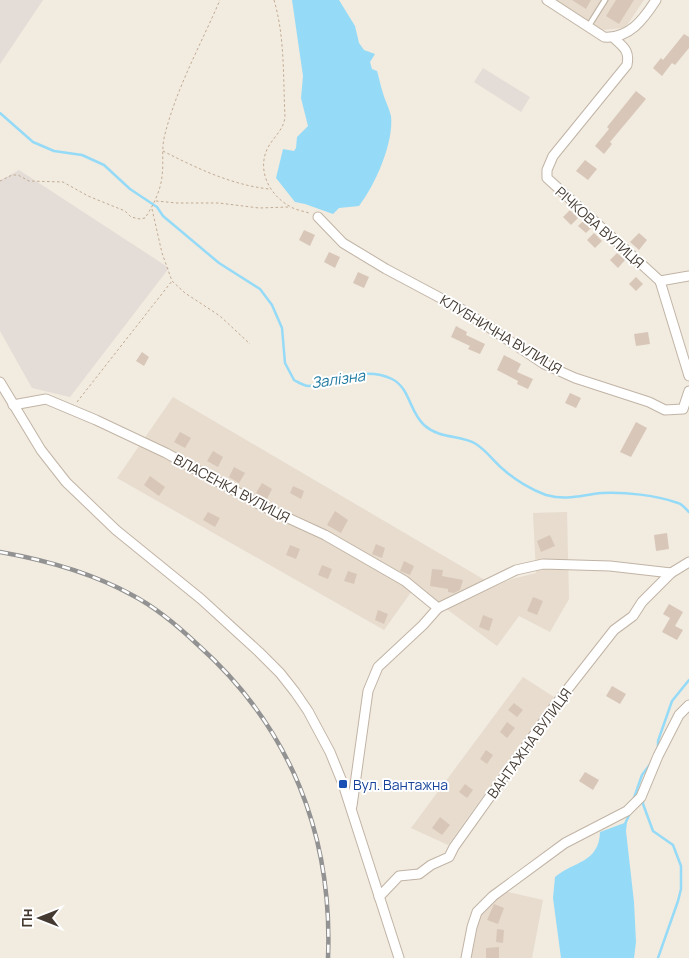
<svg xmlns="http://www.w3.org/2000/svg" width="689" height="958" font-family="Manrope,sans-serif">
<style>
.residential{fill:#e7dcce}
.industrial{fill:#e4dcd6}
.water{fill:#95dbf7}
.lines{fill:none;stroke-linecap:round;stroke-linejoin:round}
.stream{stroke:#95dbf7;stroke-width:2.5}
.building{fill:#d8c7b8}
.lane-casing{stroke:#c1b4a5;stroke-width:7}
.street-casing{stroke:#c1b4a5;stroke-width:11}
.path{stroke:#c2ab92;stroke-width:1;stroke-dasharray:2.5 2.5;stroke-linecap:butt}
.lane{stroke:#fff;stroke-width:4.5}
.street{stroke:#fff;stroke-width:9}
.rail-casing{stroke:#929292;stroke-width:4.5}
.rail{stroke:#fff;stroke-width:2.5;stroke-dasharray:8;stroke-linecap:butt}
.transit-dot{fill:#1a4fb4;stroke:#fff;stroke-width:2}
.labels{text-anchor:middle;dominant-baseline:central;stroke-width:4;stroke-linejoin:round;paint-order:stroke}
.street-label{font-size:14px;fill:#443a31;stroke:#fff}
.transit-label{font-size:14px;fill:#164399;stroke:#fff;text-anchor:start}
.water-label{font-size:15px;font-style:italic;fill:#1f7aa0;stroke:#fff}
</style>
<rect width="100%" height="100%" fill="#f2ebe0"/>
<g class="residential">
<polygon points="555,0 644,0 625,28 601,30"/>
<polygon points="173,397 495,586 512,579 536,573 533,513 567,512 569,599 550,632 519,616 497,646 437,602 417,584 384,630 117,478"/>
<polygon points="523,677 554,697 448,845 411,828"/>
<polygon points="499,890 543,900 532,958 471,958 479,921 483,911"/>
</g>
<g class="industrial">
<polygon points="0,0 43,0 0,64"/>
<polygon points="483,68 530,97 521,112 474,82"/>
<polygon points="19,170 169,268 70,397 32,388 0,331 0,181"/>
</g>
<g class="water">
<path d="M292,0H339L355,26L359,43L364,50L375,54L370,62L372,69L377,71C379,77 380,84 382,90C384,99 389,107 391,116C394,143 375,185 359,206L339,208L333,214L305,204L295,202L276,178L283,149L294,151L296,148L297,137L308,126L301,98L303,76Z"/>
<path d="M627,822L626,831L634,902L636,942L634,958H561L553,898L555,877C574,861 599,863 600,832Z"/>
</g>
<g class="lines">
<g class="stream">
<path d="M0,113L33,142L54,151L82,155L104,165L130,189L157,207L163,216L219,263L260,289L272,305L282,328L285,363L294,380C298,382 302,385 308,386C314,386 323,383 330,381C350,375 372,369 392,379C410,388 409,411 424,425C441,440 460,434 476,444C487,451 494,462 504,470C515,480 532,490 546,495C568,501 581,495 602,493C625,492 656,495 678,503C682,504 686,509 689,512"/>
<polyline points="658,748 658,741 672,701 689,680"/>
<polyline points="634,798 642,775 651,763"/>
<polyline points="643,798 643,804 653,831 673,845 681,866 681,889 678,901 658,958"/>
<polyline points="625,824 630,813"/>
</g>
</g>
<g class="building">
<polygon points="572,0 591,0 586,9"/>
<polygon points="616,0 634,0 619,24 606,16"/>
<polygon points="684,34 689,37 689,48 675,65 672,63 662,76 653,68 661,58 663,60"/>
<polygon points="636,91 646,99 610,142 612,144 604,154 595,146 609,129 607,127"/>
<polygon points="585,160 597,169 588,180 576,171"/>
<polygon points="570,210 578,218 571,225 563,217"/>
<polygon points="584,220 592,227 586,233 578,226"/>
<polygon points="304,230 315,235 310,246 299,240"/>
<polygon points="594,233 602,241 595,248 587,240"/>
<polygon points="639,233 647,240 639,250 630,242"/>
<polygon points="329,252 340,257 335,268 324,262"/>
<polygon points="617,253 625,260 618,268 610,260"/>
<polygon points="358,272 369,277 364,288 353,283"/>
<polygon points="636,277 643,284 636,291 629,284"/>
<polygon points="456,326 467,332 466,335 485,344 480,354 468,349 470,346 451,337"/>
<polygon points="648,332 650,344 636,346 634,334"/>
<polygon points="142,352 149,357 144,366 136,361"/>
<polygon points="504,355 521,364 517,372 533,379 528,389 517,384 518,381 497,370"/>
<polygon points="570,393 581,398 576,408 565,403"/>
<polygon points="636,422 647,428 631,457 620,452"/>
<polygon points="180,432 191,438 185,448 174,442"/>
<polygon points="213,451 223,457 218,467 207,461"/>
<polygon points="234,467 245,473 239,483 229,477"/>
<polygon points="150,476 165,487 159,496 144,485"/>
<polygon points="262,483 272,489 267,499 256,493"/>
<polygon points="293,486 304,491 301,499 290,493"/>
<polygon points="335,511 348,520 341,533 327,525"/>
<polygon points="208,512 220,518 215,527 203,520"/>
<polygon points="667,533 669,549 656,551 654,535"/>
<polygon points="550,535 555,546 541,552 537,541"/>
<polygon points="376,544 385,548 382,558 372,554"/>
<polygon points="290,545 300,549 296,559 286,555"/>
<polygon points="404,561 414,566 410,575 400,571"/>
<polygon points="322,565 332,569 328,579 318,575"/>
<polygon points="432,569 443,570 442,576 463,580 460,590 454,593 448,592 448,589 430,586"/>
<polygon points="348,571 357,574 354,584 344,581"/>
<polygon points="533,597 543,601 537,615 527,611"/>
<polygon points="669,604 683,612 675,626 683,630 677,640 662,632 670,618 663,614"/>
<polygon points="378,610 388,614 384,624 375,620"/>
<polygon points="483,615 493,619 489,631 479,627"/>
<polygon points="612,686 626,694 620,704 606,696"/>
<polygon points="514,703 523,710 517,717 508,710"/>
<polygon points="507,722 515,728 507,738 500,732"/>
<polygon points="486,750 493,755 487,764 480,759"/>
<polygon points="585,772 599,780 593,790 579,781"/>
<polygon points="465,784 473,790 467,798 459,792"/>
<polygon points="440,817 450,825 442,835 432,828"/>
<polygon points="494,904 504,908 498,924 487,920"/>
<polygon points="497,929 504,930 503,943 496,942"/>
<polygon points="499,947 499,958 486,958 486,948"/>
</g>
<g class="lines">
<g class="lane-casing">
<polyline id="lane" points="588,27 605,0"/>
</g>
<g class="street-casing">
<g id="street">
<path d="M547,0L604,37C629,39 643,20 656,0"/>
<path d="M614,38C623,47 630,50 627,65L553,156L547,170V178L660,281"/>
<polyline points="318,217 343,243 386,269 463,310 544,364 575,378 649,402 665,410 683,409 689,391"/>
<polyline points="660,281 689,376"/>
<polyline points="660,281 689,276"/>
<polyline points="0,382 41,450 66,482 116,530 201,599 259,652 280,673 295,692 308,711 330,752 343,784 399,958"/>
<polyline points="13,405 46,399 96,420 166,453 264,507 325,535 405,581 438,608"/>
<polyline points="352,806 368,691 378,667 423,625 438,608 516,570 543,564 610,566 671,573 689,562"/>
<polyline points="379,897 399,876 419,874 431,865 449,857 454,847 556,704 614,630 633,616 642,602 671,573"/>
<polyline points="466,958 472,927 477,912 493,896 565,843 627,811 641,797 658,756 679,715 689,705"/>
</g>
</g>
<g class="path">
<path d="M274,0C285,37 283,78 285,117C284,128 276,135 270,144C255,167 268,195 291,207C296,210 303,211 309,213"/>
<path d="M163,151C196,168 232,185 269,189"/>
<path d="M0,181L12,175H18L29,181L63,182L88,196L125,211L131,217L140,219L145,218C153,206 161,190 162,176C164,162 161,148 165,134C177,87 201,44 220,0"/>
<polyline points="156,201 177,203 219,203 259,208 289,207"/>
<polyline points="152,209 162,253 172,281 185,293 220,316 250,344"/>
<polyline points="77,402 172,281"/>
</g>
<use href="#lane" class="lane"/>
<use href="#street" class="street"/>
<g class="rail-casing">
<path id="rail" d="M0,552C45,560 92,573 132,595C157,608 178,626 198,645C290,727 333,835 328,958"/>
</g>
<use href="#rail" class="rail"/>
</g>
<rect class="transit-dot" x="338" y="779" width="10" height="10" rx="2.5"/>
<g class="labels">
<g class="street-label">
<text transform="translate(600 227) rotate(42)">РІЧКОВА ВУЛИЦЯ</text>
<text transform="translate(501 334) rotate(31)">КЛУБНИЧНА ВУЛИЦЯ</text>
<text transform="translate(232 488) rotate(28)">ВЛАСЕНКА ВУЛИЦЯ</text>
<text transform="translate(529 743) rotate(-54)">ВАНТАЖНА ВУЛИЦЯ</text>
</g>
<g class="transit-label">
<text x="353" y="784">Вул. Вантажна</text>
</g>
<g class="water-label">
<text transform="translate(338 379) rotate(-8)">Залізна</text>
</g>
</g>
<g transform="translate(40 918) rotate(270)" stroke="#ffffff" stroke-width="4" paint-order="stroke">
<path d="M0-4L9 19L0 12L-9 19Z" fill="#443a31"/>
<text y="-8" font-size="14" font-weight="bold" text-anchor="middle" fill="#443a31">Пн</text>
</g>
</svg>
